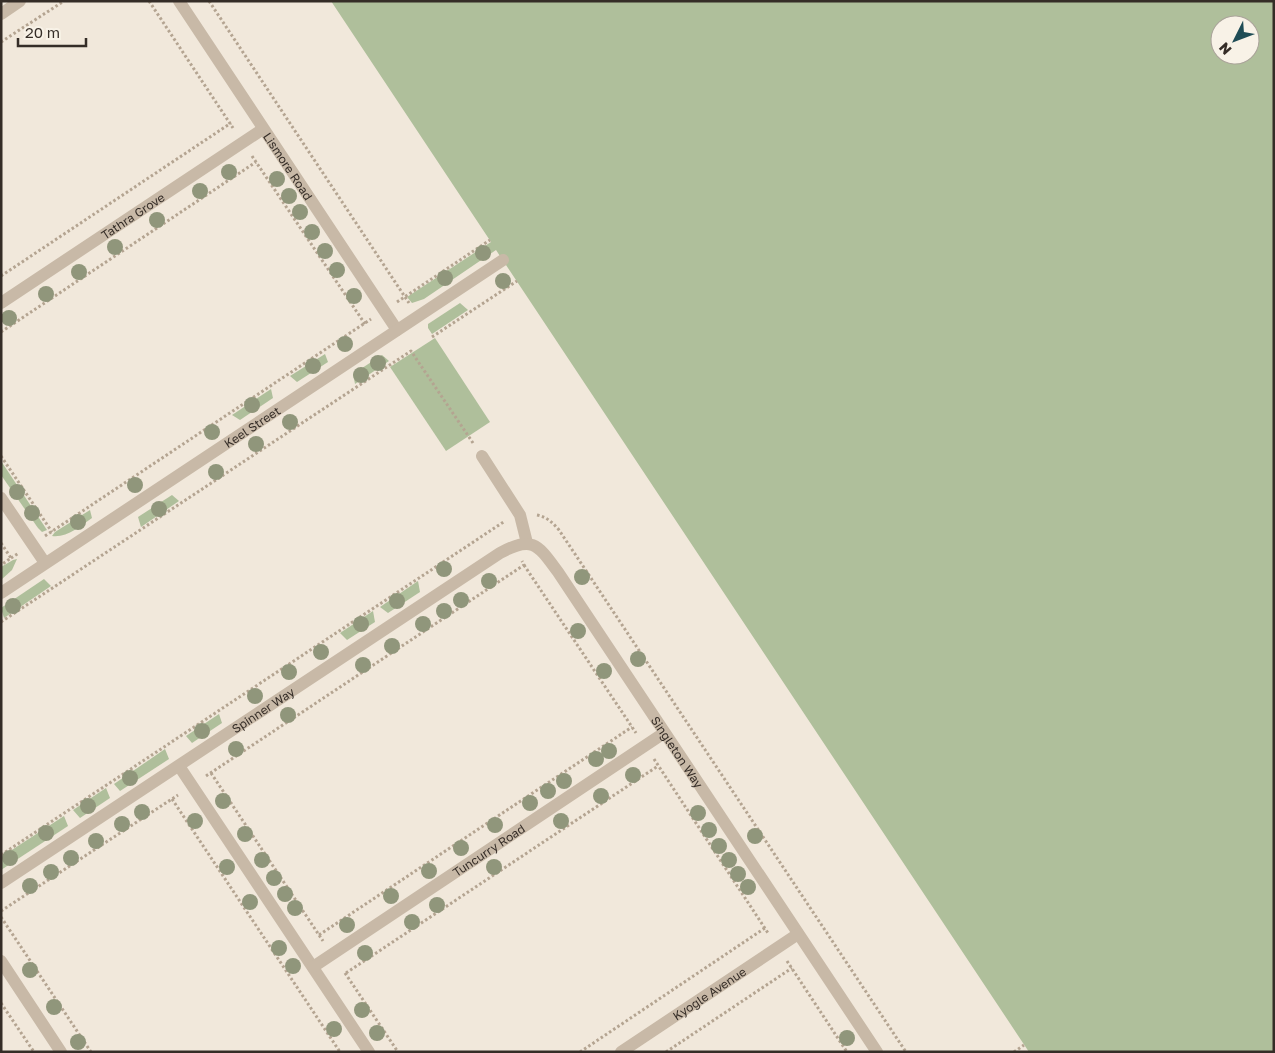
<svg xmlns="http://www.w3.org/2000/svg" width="1275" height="1053" font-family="'Golos Text',sans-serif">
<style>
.green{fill:#afbf9b;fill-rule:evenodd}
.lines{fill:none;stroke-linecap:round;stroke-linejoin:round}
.path{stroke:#b4a491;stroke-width:3;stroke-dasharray:2.5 2.5;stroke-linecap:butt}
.minor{stroke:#c8b9a7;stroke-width:12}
.tree{fill:#90967b}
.labels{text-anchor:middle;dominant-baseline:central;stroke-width:4;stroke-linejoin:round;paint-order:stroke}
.street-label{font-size:12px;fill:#352d27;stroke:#f8f2e7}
</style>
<rect width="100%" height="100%" fill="#f1e8db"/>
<g class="green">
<path d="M331,1H1274V1052H1029L496,250L424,299L412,303L407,297L491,242ZM1220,25H1250V55H1220Z"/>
<polygon points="460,303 468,310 432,334 428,328 428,324"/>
<polygon points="435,338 490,422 446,451 390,367"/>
<polygon points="325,354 328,362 297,382 290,376"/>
<polygon points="382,355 389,361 355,384 353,374"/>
<polygon points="271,389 273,398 240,420 232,415"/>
<polygon points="1,461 47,530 42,532 38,528 1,475"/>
<polygon points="172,495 179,501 141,527 138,517"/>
<path d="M90,510L92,518C80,526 67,538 52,536L55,532Z"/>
<polygon points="17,559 12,570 1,580 1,567 13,560"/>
<polygon points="44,579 51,586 4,618 1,608"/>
<polygon points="418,581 420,592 388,613 380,607"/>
<polygon points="373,611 375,622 347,640 340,633"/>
<polygon points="219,714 222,723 192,743 186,736"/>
<polygon points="165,749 169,759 120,791 114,784"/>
<polygon points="106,788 110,798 80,818 73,810"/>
<polygon points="64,816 68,826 1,870 1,857"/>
</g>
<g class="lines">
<g class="path">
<polyline points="149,1 233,128"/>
<polyline points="209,1 409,303"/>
<polyline points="1,42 64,1"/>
<polyline points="252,156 365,324"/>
<polyline points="1,276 231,123"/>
<polyline points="397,302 490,240"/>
<polyline points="1,332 256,162"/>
<polyline points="432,337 517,281"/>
<polyline points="1,456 52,532"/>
<path d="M537,515C547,517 553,523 559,530L906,1052"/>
<polyline points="45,536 371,319"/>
<polyline points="1,543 11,558 1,565"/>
<polyline points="11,558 19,553"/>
<polyline points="524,565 636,733"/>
<polyline points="1,622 411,351 473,443"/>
<polyline points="654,759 768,933"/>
<polyline points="211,773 323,941"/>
<polyline points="206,776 524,565 522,561"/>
<polyline points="172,799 340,1052"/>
<polyline points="1,855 505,521"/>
<polyline points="1,911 178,795"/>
<polyline points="1,917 91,1052"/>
<polyline points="319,935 632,727"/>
<polyline points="787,961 847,1052"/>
<polyline points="345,973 398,1052"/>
<polyline points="346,973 658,766"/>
<polyline points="1,1003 34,1052"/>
<polyline points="580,1052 765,928"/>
<polyline points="666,1052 792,968"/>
<polyline points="1014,1052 1024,1045"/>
</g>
<g class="minor">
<path id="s1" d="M179,1L397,330"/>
<polyline points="1,14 20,1"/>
<path id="s2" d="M1,303L263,129"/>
<polyline points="482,456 520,515 527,543"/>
<polyline points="1,498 45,563"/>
<path id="s3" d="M1,593L503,260"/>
<polyline points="179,766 369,1052"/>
<path id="s4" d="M1,883L500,553C533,535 538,545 558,572L877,1052"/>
<polyline points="1,961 61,1052"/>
<path id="s5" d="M313,967L664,733"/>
<path id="s6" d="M621,1052L798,934"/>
</g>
</g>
<g class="tree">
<circle cx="229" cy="172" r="8"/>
<circle cx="277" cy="179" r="8"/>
<circle cx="200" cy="191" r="8"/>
<circle cx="289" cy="196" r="8"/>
<circle cx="300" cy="212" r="8"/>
<circle cx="157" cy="220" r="8"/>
<circle cx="312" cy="232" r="8"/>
<circle cx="115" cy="247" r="8"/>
<circle cx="325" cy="251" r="8"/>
<circle cx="483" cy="253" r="8"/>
<circle cx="337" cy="270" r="8"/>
<circle cx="79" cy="272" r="8"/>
<circle cx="445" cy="278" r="8"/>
<circle cx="503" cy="281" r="8"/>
<circle cx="46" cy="294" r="8"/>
<circle cx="354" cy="296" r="8"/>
<circle cx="9" cy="318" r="8"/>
<circle cx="345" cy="344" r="8"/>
<circle cx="378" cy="363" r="8"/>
<circle cx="313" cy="366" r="8"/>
<circle cx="361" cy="375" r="8"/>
<circle cx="252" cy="405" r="8"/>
<circle cx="290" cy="422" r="8"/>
<circle cx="212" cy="432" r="8"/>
<circle cx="256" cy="444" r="8"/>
<circle cx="216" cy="472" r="8"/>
<circle cx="135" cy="485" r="8"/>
<circle cx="17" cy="492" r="8"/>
<circle cx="159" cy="509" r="8"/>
<circle cx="32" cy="513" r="8"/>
<circle cx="78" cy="522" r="8"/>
<circle cx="444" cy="569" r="8"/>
<circle cx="582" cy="577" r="8"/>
<circle cx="489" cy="581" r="8"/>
<circle cx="461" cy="600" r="8"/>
<circle cx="397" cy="601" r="8"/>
<circle cx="13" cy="606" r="8"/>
<circle cx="444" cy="611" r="8"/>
<circle cx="361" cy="624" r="8"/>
<circle cx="423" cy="624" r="8"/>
<circle cx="578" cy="631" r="8"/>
<circle cx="392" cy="646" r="8"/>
<circle cx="321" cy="652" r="8"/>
<circle cx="638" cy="659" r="8"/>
<circle cx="363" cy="665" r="8"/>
<circle cx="604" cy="671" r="8"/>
<circle cx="289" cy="672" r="8"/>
<circle cx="255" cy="696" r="8"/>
<circle cx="288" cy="715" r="8"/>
<circle cx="202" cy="731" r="8"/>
<circle cx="236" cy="749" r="8"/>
<circle cx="609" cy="751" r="8"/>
<circle cx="596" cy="759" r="8"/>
<circle cx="633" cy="775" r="8"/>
<circle cx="130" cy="778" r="8"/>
<circle cx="564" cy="781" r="8"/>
<circle cx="548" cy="791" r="8"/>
<circle cx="601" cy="796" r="8"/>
<circle cx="223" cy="801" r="8"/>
<circle cx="530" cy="803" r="8"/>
<circle cx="88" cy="806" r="8"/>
<circle cx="142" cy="812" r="8"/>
<circle cx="698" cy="813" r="8"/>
<circle cx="195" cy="821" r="8"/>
<circle cx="561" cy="821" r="8"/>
<circle cx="122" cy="824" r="8"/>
<circle cx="495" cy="825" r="8"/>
<circle cx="709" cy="830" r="8"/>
<circle cx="46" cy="833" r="8"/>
<circle cx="245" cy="834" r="8"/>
<circle cx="755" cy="836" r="8"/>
<circle cx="96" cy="841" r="8"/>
<circle cx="719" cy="846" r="8"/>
<circle cx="461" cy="848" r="8"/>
<circle cx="10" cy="858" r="8"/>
<circle cx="71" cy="858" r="8"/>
<circle cx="262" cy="860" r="8"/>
<circle cx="729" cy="860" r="8"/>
<circle cx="227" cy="867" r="8"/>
<circle cx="494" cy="867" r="8"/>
<circle cx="429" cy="871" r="8"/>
<circle cx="51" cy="872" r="8"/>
<circle cx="738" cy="874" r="8"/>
<circle cx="274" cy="878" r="8"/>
<circle cx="30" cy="886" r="8"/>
<circle cx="748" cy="887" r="8"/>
<circle cx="285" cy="894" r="8"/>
<circle cx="391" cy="896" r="8"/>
<circle cx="250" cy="902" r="8"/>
<circle cx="437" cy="905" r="8"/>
<circle cx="295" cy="908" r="8"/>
<circle cx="412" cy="922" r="8"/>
<circle cx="347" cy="925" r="8"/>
<circle cx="279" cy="948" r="8"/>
<circle cx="365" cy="953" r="8"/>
<circle cx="293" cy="966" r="8"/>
<circle cx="30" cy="970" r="8"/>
<circle cx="54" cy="1007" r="8"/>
<circle cx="362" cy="1010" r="8"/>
<circle cx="334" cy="1029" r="8"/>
<circle cx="377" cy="1033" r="8"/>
<circle cx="847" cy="1038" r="8"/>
<circle cx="78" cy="1042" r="8"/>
</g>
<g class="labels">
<g class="street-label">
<text stroke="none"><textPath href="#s1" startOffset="198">Lismore Road</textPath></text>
<text stroke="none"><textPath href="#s2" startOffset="158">Tathra Grove</textPath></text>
<text stroke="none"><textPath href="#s3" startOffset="301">Keel Street</textPath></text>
<text stroke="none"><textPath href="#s4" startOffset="314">Spinner Way</textPath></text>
<text stroke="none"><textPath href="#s4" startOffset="886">Singleton Way</textPath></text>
<text stroke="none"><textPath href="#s5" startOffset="211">Tuncurry Road</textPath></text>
<text stroke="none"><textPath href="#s6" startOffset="106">Kyogle Avenue</textPath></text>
</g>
</g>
<rect width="1275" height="1053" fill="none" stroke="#352d27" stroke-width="5"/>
<g transform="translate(1235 40) rotate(228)"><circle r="24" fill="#f8f2e7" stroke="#aaa39a"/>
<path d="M0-4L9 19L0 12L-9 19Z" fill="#1f4c55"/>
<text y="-8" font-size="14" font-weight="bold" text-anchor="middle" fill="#352d27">N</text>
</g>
<path d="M18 38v8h68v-8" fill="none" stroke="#352d27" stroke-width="2.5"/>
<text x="25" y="38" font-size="15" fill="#352d27" stroke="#f8f2e7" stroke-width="4" paint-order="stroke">20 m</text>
</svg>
